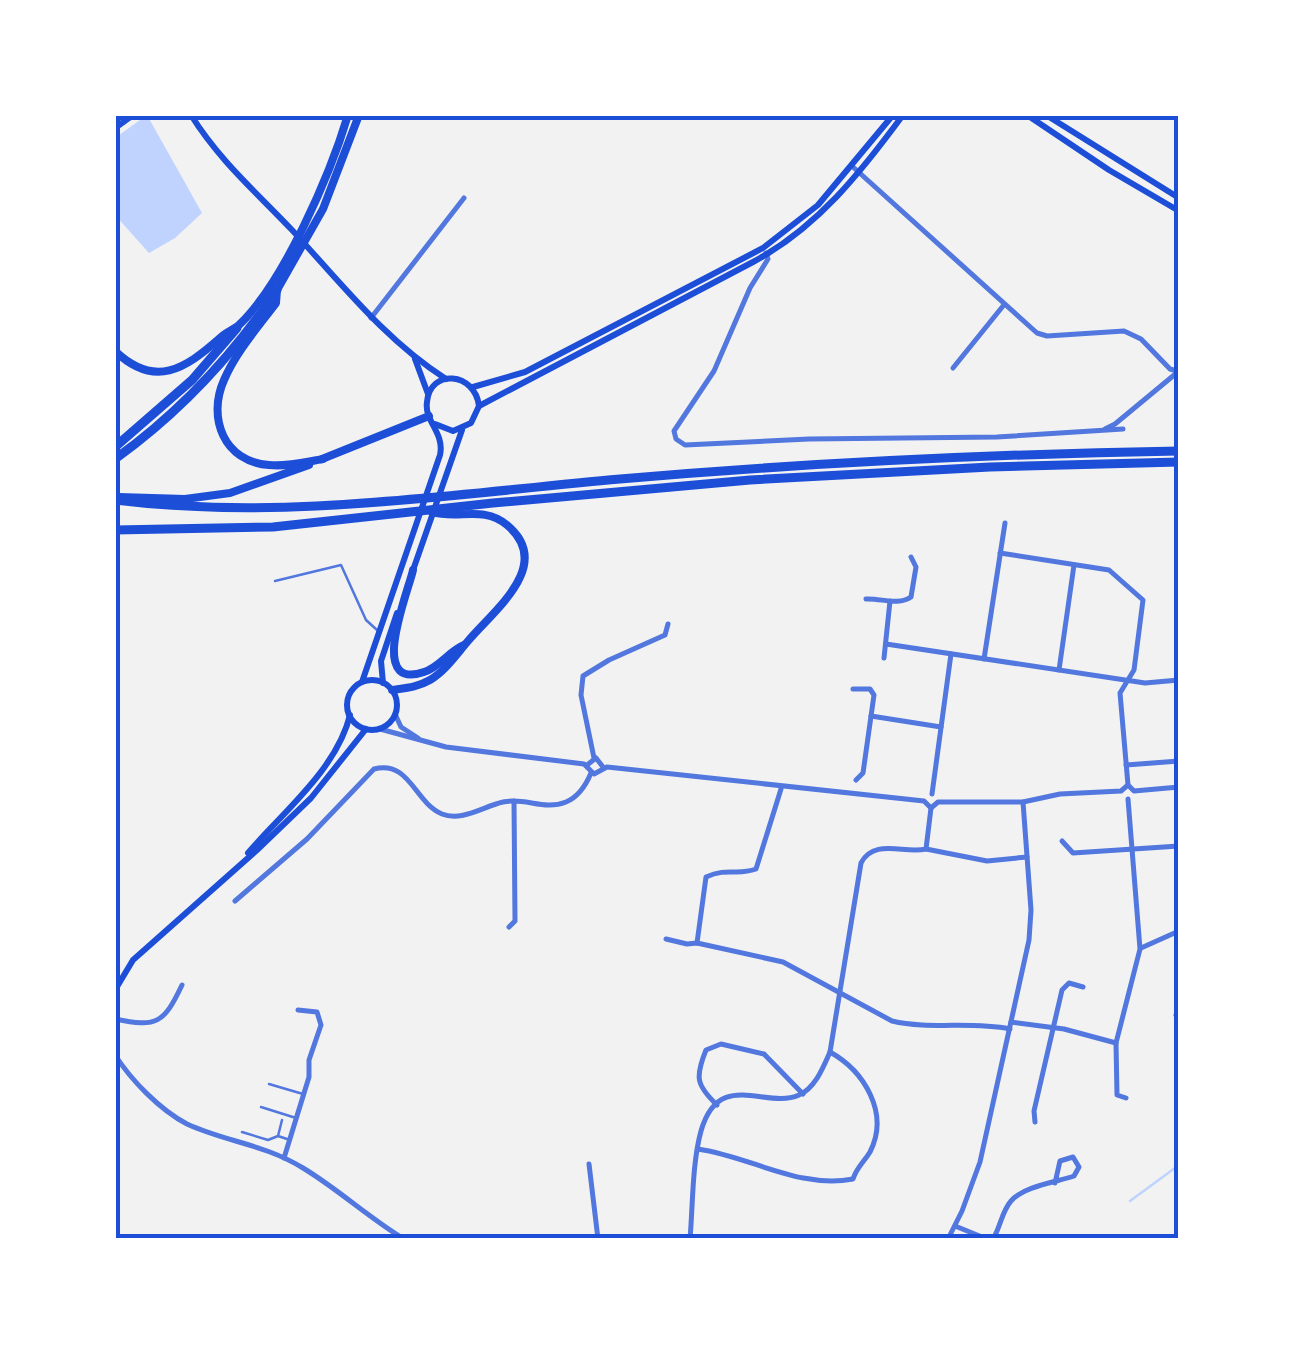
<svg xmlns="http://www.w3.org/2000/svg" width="1294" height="1354" font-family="'Alegreya Sans',sans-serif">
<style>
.water{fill:#bfd3fe}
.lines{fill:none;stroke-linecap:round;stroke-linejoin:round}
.stream{stroke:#bfd3fe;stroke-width:2.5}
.service{stroke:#5277de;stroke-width:2.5}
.minor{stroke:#5277de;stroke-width:5}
.secondary{stroke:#1d4ed8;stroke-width:6}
.trunk{stroke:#1d4ed8;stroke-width:8}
.motorway{stroke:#1d4ed8;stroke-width:9}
.neatline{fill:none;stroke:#1d4ed8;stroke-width:4}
</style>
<rect width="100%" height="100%" fill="#f2f2f2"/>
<polygon class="water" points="147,115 202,213 175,238 149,253 115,215 115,138"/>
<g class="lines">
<polyline class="stream" points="1130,1201 1179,1165"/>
<g class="service">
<polyline points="275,581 341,565 366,620 377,630"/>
<polyline points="269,1084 303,1094"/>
<polyline points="261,1107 296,1118"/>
<polyline points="282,1120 278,1136 290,1140"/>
<polyline points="242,1132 268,1140 278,1136"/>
</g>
<g class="minor">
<polyline points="853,167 1037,333 1047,336 1124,331 1141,339 1170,369 1177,371"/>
<polyline points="766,253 768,259 750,288 714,371 674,431 676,439 685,445 809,439 997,437 1123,429"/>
<polyline points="371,318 464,198"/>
<polyline points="953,368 1003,306"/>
<polyline points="1105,429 1115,424 1179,371"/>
<polyline points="1000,553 1109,570 1143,600 1134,670 1120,693 1128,785"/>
<path d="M866,599C881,598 898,606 911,597L916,567L911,557"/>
<polyline points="886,644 1145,683 1179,680"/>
<polyline points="884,658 890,601"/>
<polyline points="984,659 1005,523"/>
<polyline points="1059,670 1074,565"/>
<polyline points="853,689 870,689 874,695 863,773 856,780"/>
<polyline points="395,714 401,727 418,738"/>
<polyline points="871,716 941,727"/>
<polyline points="380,729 446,747 584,764 594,774 607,767 924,801 931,808 938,802 1023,802 1060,794 1121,791 1128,785 1134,791 1179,787"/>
<polyline points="594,758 581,695 583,676 609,660 665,635 668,624"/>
<polyline points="587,765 596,758 603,767"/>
<polyline points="1126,765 1179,761"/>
<polyline points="932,794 951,654"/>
<polyline points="1062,841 1073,853 1179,846"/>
<polyline points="926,849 987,861 1027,857"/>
<path d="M235,901L307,839L374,769C410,760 414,802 442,814C462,822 484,806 503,802C525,797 544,811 566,802C578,797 586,785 591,773"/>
<polyline points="509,927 515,921 514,801"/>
<path d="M666,939L687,944L697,943L783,962L892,1021C930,1030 971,1021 1010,1029"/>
<path d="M697,943L706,877C728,867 737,876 756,869L781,789"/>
<polyline points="1141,948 1179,931"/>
<polyline points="1176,1015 1179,1017"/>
<path d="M115,1019C157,1028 164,1023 182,985"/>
<polyline points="1011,1022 1064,1029 1116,1043"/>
<path d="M115,1055C131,1080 160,1110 187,1124C226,1142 264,1144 303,1168C338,1189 369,1218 404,1239"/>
<polyline points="1126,1098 1117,1095 1116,1043 1140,949 1128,799"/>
<path d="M717,1105C696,1085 695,1077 706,1050L721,1044L764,1054L803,1094"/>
<polyline points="1035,1122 1034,1111 1062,990 1069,983 1083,987"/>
<path d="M698,1149C752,1157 798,1189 853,1179C857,1167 864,1162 870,1152C890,1113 864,1071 830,1052"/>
<polyline points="284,1158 309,1077 309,1060 321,1025 317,1012 298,1010"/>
<polyline points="589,1164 598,1239"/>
<polyline points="955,1226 987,1239"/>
<path d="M690,1239C693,1204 692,1164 701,1131C719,1068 766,1110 799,1095C815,1088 823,1068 830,1052L861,863C874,838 904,854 926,849L931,808"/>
<polyline points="948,1239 962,1211 980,1162 1029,940 1031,910 1023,802"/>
<path d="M993,1239C1000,1228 1002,1211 1011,1201C1024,1186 1057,1182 1074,1176L1079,1167L1073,1157L1060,1161L1055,1183"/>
</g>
<g class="secondary">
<path d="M191,115C219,160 256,192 292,230C341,283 385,340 446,379"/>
<polyline points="1027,115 1109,170 1179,211"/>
<polyline points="1046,115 1179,198"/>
<polyline points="115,128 133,115"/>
<polyline points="415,359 428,394"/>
<polyline points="473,387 525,372 763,248 818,205 893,115"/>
<path d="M479,406L753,262C817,228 861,172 903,115"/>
<polyline points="412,573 462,430"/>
<circle cx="372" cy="705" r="25"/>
<path d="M362,682L440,455C445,433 424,421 427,402C430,368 475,372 479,406L471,423L453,431L435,424"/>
<polyline points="383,683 381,661 397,613"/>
<path d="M248,853C282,813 337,769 350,715"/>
<polyline points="115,990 133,960 257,850 311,798 366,729"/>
</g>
<g class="trunk">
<path d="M115,351C155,389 185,369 220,338C226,332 233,330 239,325C284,282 330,175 348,115"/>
<polyline points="322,459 429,416"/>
<path d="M323,459C305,462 287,467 269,465C224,462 207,418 224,380C236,352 258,327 276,303L277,290L323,209L359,115"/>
<polyline points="119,497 185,499 230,493 309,465"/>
<path d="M413,570C409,590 366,692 424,672C440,667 449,651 464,645"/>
<path d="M392,690C405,688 418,687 430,680C445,671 456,655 468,641C493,611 555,565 507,525C483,505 458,520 432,512"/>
</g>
<g class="motorway">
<polyline points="115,447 192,380 237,328"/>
<path d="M115,459C179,413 233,355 277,290"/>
<path d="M115,500C284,521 451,494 620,479C806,463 992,454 1179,451"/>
<polyline points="115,530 273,527 493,503 750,480 990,467 1179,462"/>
</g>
</g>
<rect width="1294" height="1354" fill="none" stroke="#ffffff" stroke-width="235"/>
<rect x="118" y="118" width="1058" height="1118" class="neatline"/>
</svg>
